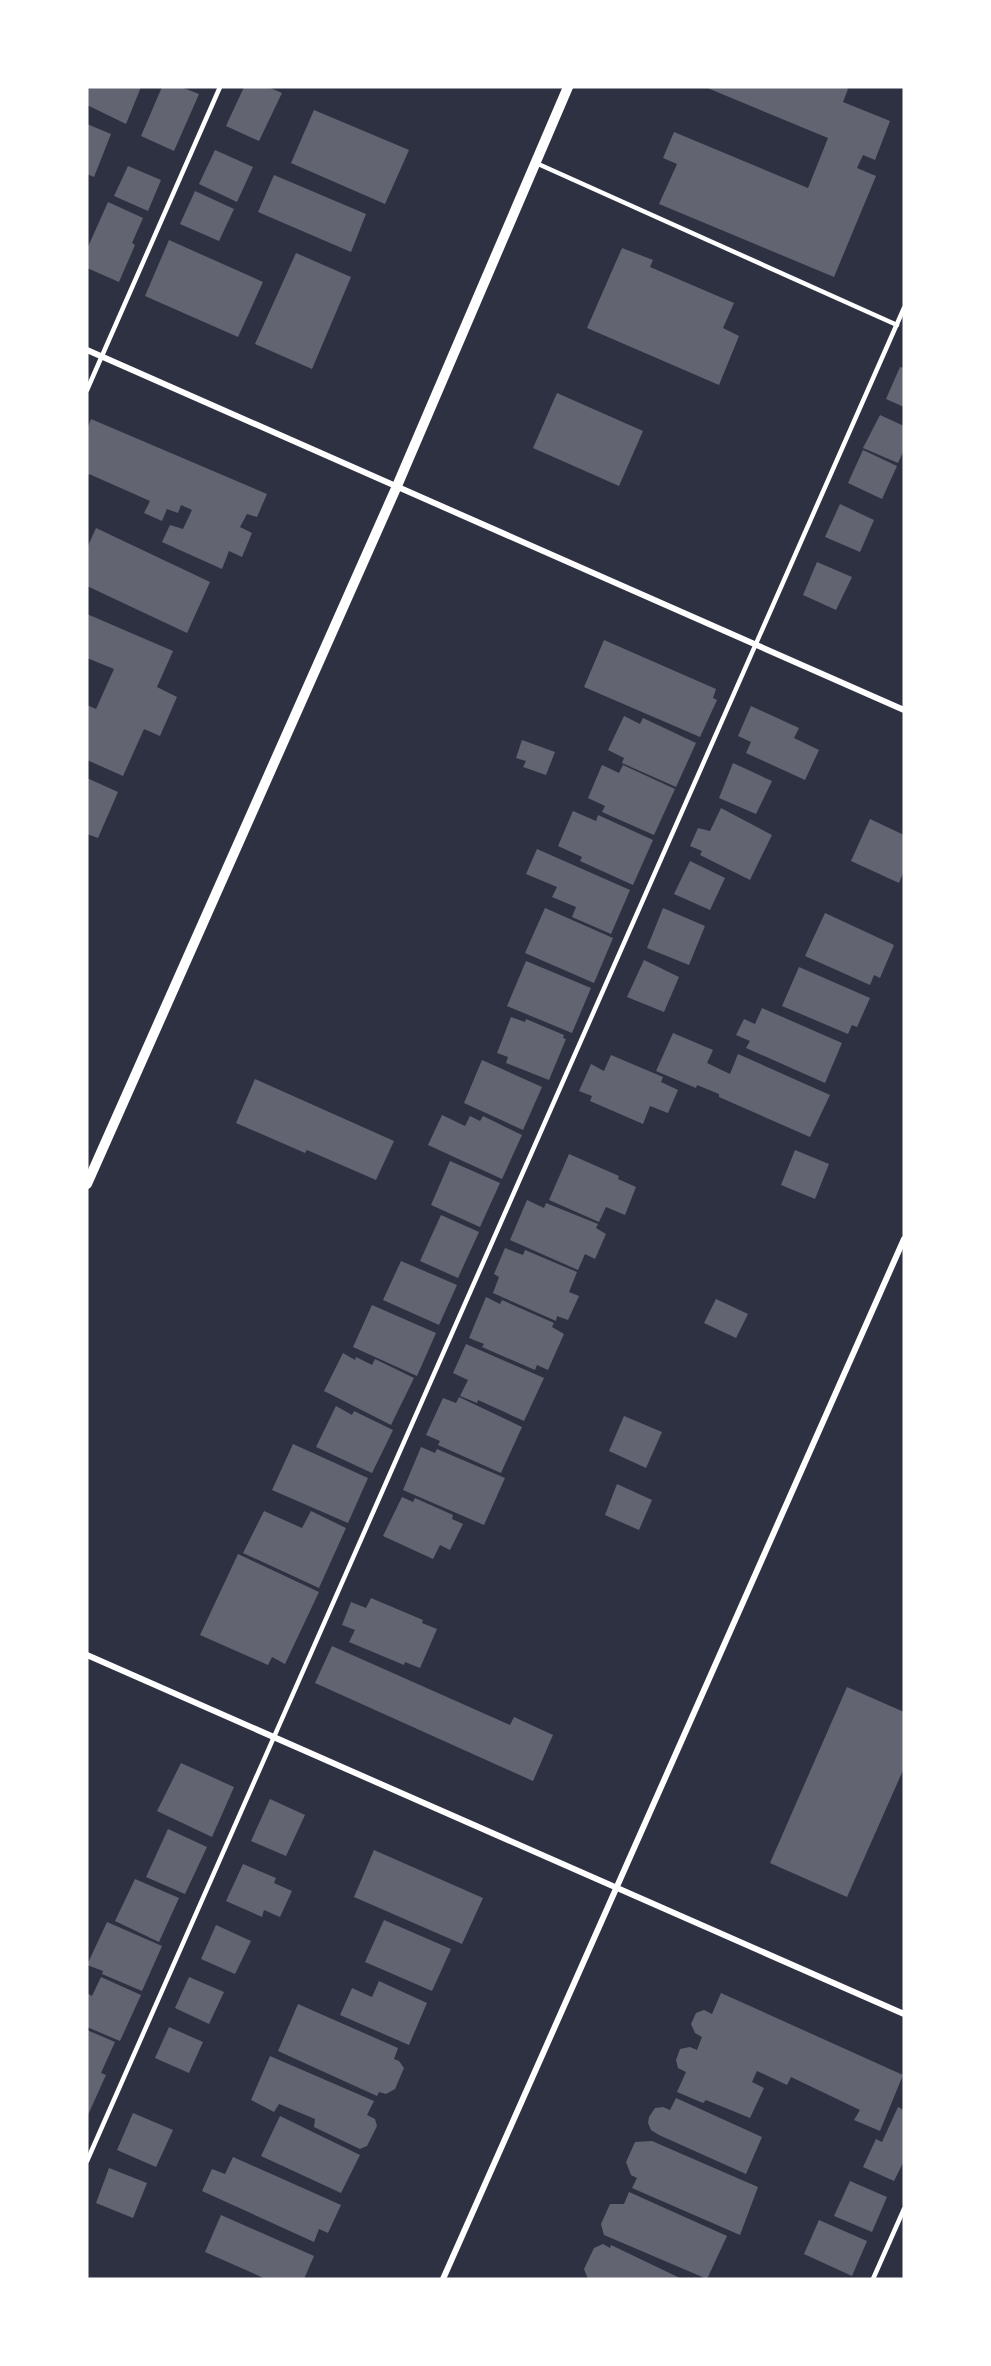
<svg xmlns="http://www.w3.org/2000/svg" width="991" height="2366" font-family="Commissioner,sans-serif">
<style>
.building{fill:#626471}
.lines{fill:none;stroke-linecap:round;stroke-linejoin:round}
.service{stroke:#fff;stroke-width:4.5}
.minor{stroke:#fff;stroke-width:6}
.tertiary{stroke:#fff;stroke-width:10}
</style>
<rect width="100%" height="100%" fill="#2d3142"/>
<g class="building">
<polygon points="87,87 141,87 126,124 87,105"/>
<polygon points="162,87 181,87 199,94 174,151 141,136"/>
<polygon points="244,87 268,87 282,93 259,141 226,126"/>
<polygon points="705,87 844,87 848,89 843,102 890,121 875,160 863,155 857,168 876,176 834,277 659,204 677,164 663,158 674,132 808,188 828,138"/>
<polygon points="314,110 409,150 385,204 291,163"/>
<polygon points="87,124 111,134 94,177 87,174"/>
<polygon points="215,150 253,167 237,202 199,184"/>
<polygon points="128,166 161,180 148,211 114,196"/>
<polygon points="274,175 366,214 351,252 258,212"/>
<polygon points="195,191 234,209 219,241 180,224"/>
<polygon points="108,202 143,218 132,243 135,245 119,282 87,268 87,249"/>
<polygon points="169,240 263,282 238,337 145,296"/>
<polygon points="622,248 653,260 650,267 734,303 723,328 739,336 719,385 587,328"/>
<polygon points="296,253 351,277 312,369 255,344"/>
<polygon points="900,367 904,368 904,407 886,399"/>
<polygon points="557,393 643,431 619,486 533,448"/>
<polygon points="880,415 904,426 904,450 898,463 863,448"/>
<polygon points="91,419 267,494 257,517 247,514 240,527 252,533 242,557 229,551 222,569 162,542 170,525 183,529 192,510 181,505 178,513 167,509 162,521 144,513 150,501 89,474 87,478 87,429"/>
<polygon points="863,450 897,466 882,499 848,483"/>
<polygon points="840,504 874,520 860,552 825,537"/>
<polygon points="96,528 210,582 187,633 87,586 87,548"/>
<polygon points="817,562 852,577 836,610 803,595"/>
<polygon points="87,614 173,651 157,687 177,697 160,736 144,729 123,776 87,760 87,705 96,709 114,669 87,658"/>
<polygon points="604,640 716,689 713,698 717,700 700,737 584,687"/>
<polygon points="751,706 799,728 794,738 819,750 805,780 746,753 751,742 738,736"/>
<polygon points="624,716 640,724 643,718 696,743 676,787 622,763 624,758 608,750"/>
<polygon points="522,740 555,752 546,775 523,767 526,761 516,758"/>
<polygon points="733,763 772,781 756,814 719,798"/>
<polygon points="602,765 619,773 623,765 675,789 654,835 602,812 605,806 588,798"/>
<polygon points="87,778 118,792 98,838 87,834"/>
<polygon points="721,808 772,835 750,880 700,855 702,851 690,846 698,828 710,831"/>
<polygon points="573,811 596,821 598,815 653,840 633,885 580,861 582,857 558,846"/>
<polygon points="870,819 904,835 904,870 899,883 851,861"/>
<polygon points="537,849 630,890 611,934 572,917 576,907 552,897 557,887 526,874"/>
<polygon points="690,861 725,878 710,910 674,894"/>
<polygon points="545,908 613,938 594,983 525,953"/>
<polygon points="663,908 705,926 689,965 647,948"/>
<polygon points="825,913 894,945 880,978 874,975 870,985 805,956"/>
<polygon points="644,960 679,977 664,1012 627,997"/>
<polygon points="526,961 591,988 572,1033 507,1006"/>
<polygon points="799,967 870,998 857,1027 852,1025 848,1034 782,1006"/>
<polygon points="762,1008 842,1043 825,1083 746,1048 750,1041 736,1035 744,1019 755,1024"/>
<polygon points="511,1017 525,1022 526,1019 564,1035 563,1038 566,1039 549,1080 506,1063 508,1057 497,1053"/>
<polygon points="673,1033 713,1050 707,1063 730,1074 738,1054 830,1095 810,1137 719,1097 719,1094 697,1085 696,1088 656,1071"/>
<polygon points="611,1055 663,1077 661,1082 678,1090 668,1113 650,1106 643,1124 590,1101 592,1096 579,1091 591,1064 604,1071"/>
<polygon points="482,1060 542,1087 523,1130 464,1103"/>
<polygon points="255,1079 394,1141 376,1180 307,1150 305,1153 236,1123"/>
<polygon points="442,1115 465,1126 470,1116 480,1121 483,1116 522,1135 502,1179 428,1145"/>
<polygon points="795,1150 829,1164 815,1199 781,1185"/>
<polygon points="569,1154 619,1176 618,1179 636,1187 625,1215 606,1207 599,1222 549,1200"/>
<polygon points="450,1161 500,1183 480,1227 431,1205"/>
<polygon points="527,1200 544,1208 546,1203 598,1224 596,1228 606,1234 595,1259 585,1254 578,1270 510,1240"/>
<polygon points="441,1215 479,1232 458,1278 420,1261"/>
<polygon points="505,1248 523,1255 525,1250 577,1272 569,1292 579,1296 568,1320 557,1316 556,1321 493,1293 499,1277 494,1274"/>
<polygon points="401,1261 457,1285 439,1325 383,1300"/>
<polygon points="486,1297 500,1304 502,1300 554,1323 552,1327 564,1334 548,1370 537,1365 535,1370 482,1347 484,1344 469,1338"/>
<polygon points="716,1299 748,1314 736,1338 704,1323"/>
<polygon points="372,1305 436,1333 417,1376 353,1347"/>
<polygon points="466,1344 544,1378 524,1421 478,1400 477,1403 460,1396 468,1380 453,1373"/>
<polygon points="343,1353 355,1360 356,1357 372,1365 375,1359 414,1378 391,1425 324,1391"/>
<polygon points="459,1397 522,1427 501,1473 438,1445 440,1441 426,1435 443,1398 456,1403"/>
<polygon points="336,1406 352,1415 354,1411 393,1430 372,1473 316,1447"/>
<polygon points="624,1416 662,1432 646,1468 609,1451"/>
<polygon points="293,1444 368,1478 348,1523 272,1490"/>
<polygon points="421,1447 435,1453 437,1449 505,1478 484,1525 403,1490"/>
<polygon points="617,1484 652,1500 639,1530 605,1515"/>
<polygon points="402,1497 413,1502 415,1498 453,1515 452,1519 463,1524 450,1550 440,1545 433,1559 383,1536"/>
<polygon points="264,1511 302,1528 311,1511 346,1528 319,1588 243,1553"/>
<polygon points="238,1554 319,1592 285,1664 272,1657 268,1665 200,1635"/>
<polygon points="371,1598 423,1620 422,1623 437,1629 420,1668 405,1662 404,1665 349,1642 355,1630 342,1625 351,1602 366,1608"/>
<polygon points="332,1646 510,1725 514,1717 553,1735 533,1781 315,1683"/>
<polygon points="847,1687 904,1712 904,1768 847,1897 770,1863"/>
<polygon points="181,1763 234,1787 212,1837 157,1811"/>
<polygon points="270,1799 305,1815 286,1856 251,1841"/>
<polygon points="168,1829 207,1847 185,1894 146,1877"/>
<polygon points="374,1850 483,1898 462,1944 354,1897"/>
<polygon points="243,1864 276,1878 274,1883 292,1891 280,1917 264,1910 262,1917 226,1901"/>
<polygon points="135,1879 179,1898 159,1942 115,1921"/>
<polygon points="384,1920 451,1949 432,1991 365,1962"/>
<polygon points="107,1922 162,1946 142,1991 102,1974 103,1971 87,1965"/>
<polygon points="216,1925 251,1941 235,1974 201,1959"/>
<polygon points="101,1977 141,1995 120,2041 87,2027 87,1993 92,1996"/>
<polygon points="189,1977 224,1992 209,2024 175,2008"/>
<polygon points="379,1981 427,2003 409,2045 340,2015 352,1988 372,1997"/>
<polygon points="721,1993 903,2075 880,2131 854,2120 860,2110 791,2077 787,2085 757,2071 752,2082 764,2088 750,2118 706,2100 703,2103 677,2092 686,2072 678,2068 676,2060 680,2049 690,2047 697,2050 702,2037 695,2033 691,2024 696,2013 704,2010 712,2014"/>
<polygon points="298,2004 398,2048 394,2059 399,2061 404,2068 395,2089 386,2094 379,2092 377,2096 278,2051"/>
<polygon points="169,2027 203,2042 189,2073 155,2058"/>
<polygon points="87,2030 115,2042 101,2073 106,2075 87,2117"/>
<polygon points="270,2056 374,2101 367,2115 375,2119 377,2126 367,2146 360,2149 314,2127 315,2119 279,2104 274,2112 251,2100"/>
<polygon points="676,2098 762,2137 746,2174 659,2135 651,2130 648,2123 649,2117 655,2108 663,2107 670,2110"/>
<polygon points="898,2107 904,2110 904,2161 894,2181 863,2167 876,2139 882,2142"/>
<polygon points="133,2113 173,2130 156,2167 117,2150"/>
<polygon points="280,2116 360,2155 341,2193 261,2156"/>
<polygon points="652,2141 758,2187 740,2235 632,2188 637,2178 631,2175 626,2162 635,2142"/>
<polygon points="233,2157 341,2205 328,2233 319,2229 314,2242 202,2191 212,2169 225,2174"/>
<polygon points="109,2168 147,2183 133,2218 96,2203"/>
<polygon points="850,2181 887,2197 872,2232 834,2216"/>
<polygon points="629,2192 727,2236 707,2279 604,2235 601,2224 610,2204 624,2204"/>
<polygon points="221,2215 314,2256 304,2279 266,2279 205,2252"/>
<polygon points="819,2220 867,2241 852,2276 804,2254"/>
<polygon points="603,2244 610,2248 611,2245 682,2279 588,2279 584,2269 594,2248"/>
</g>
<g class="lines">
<g class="service">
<polyline points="536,163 897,325"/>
<polyline points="87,390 220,87"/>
<polyline points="87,2161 904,308"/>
<polyline points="873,2279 904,2209"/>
</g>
<g class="minor">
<polyline points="87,350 904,710"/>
<polyline points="87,1655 904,2014"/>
<polyline points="443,2279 904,1239"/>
</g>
<polyline class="tertiary" points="87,1184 397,486 568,87"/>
</g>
<rect width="991" height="2366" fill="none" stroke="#ffffff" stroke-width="177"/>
</svg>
